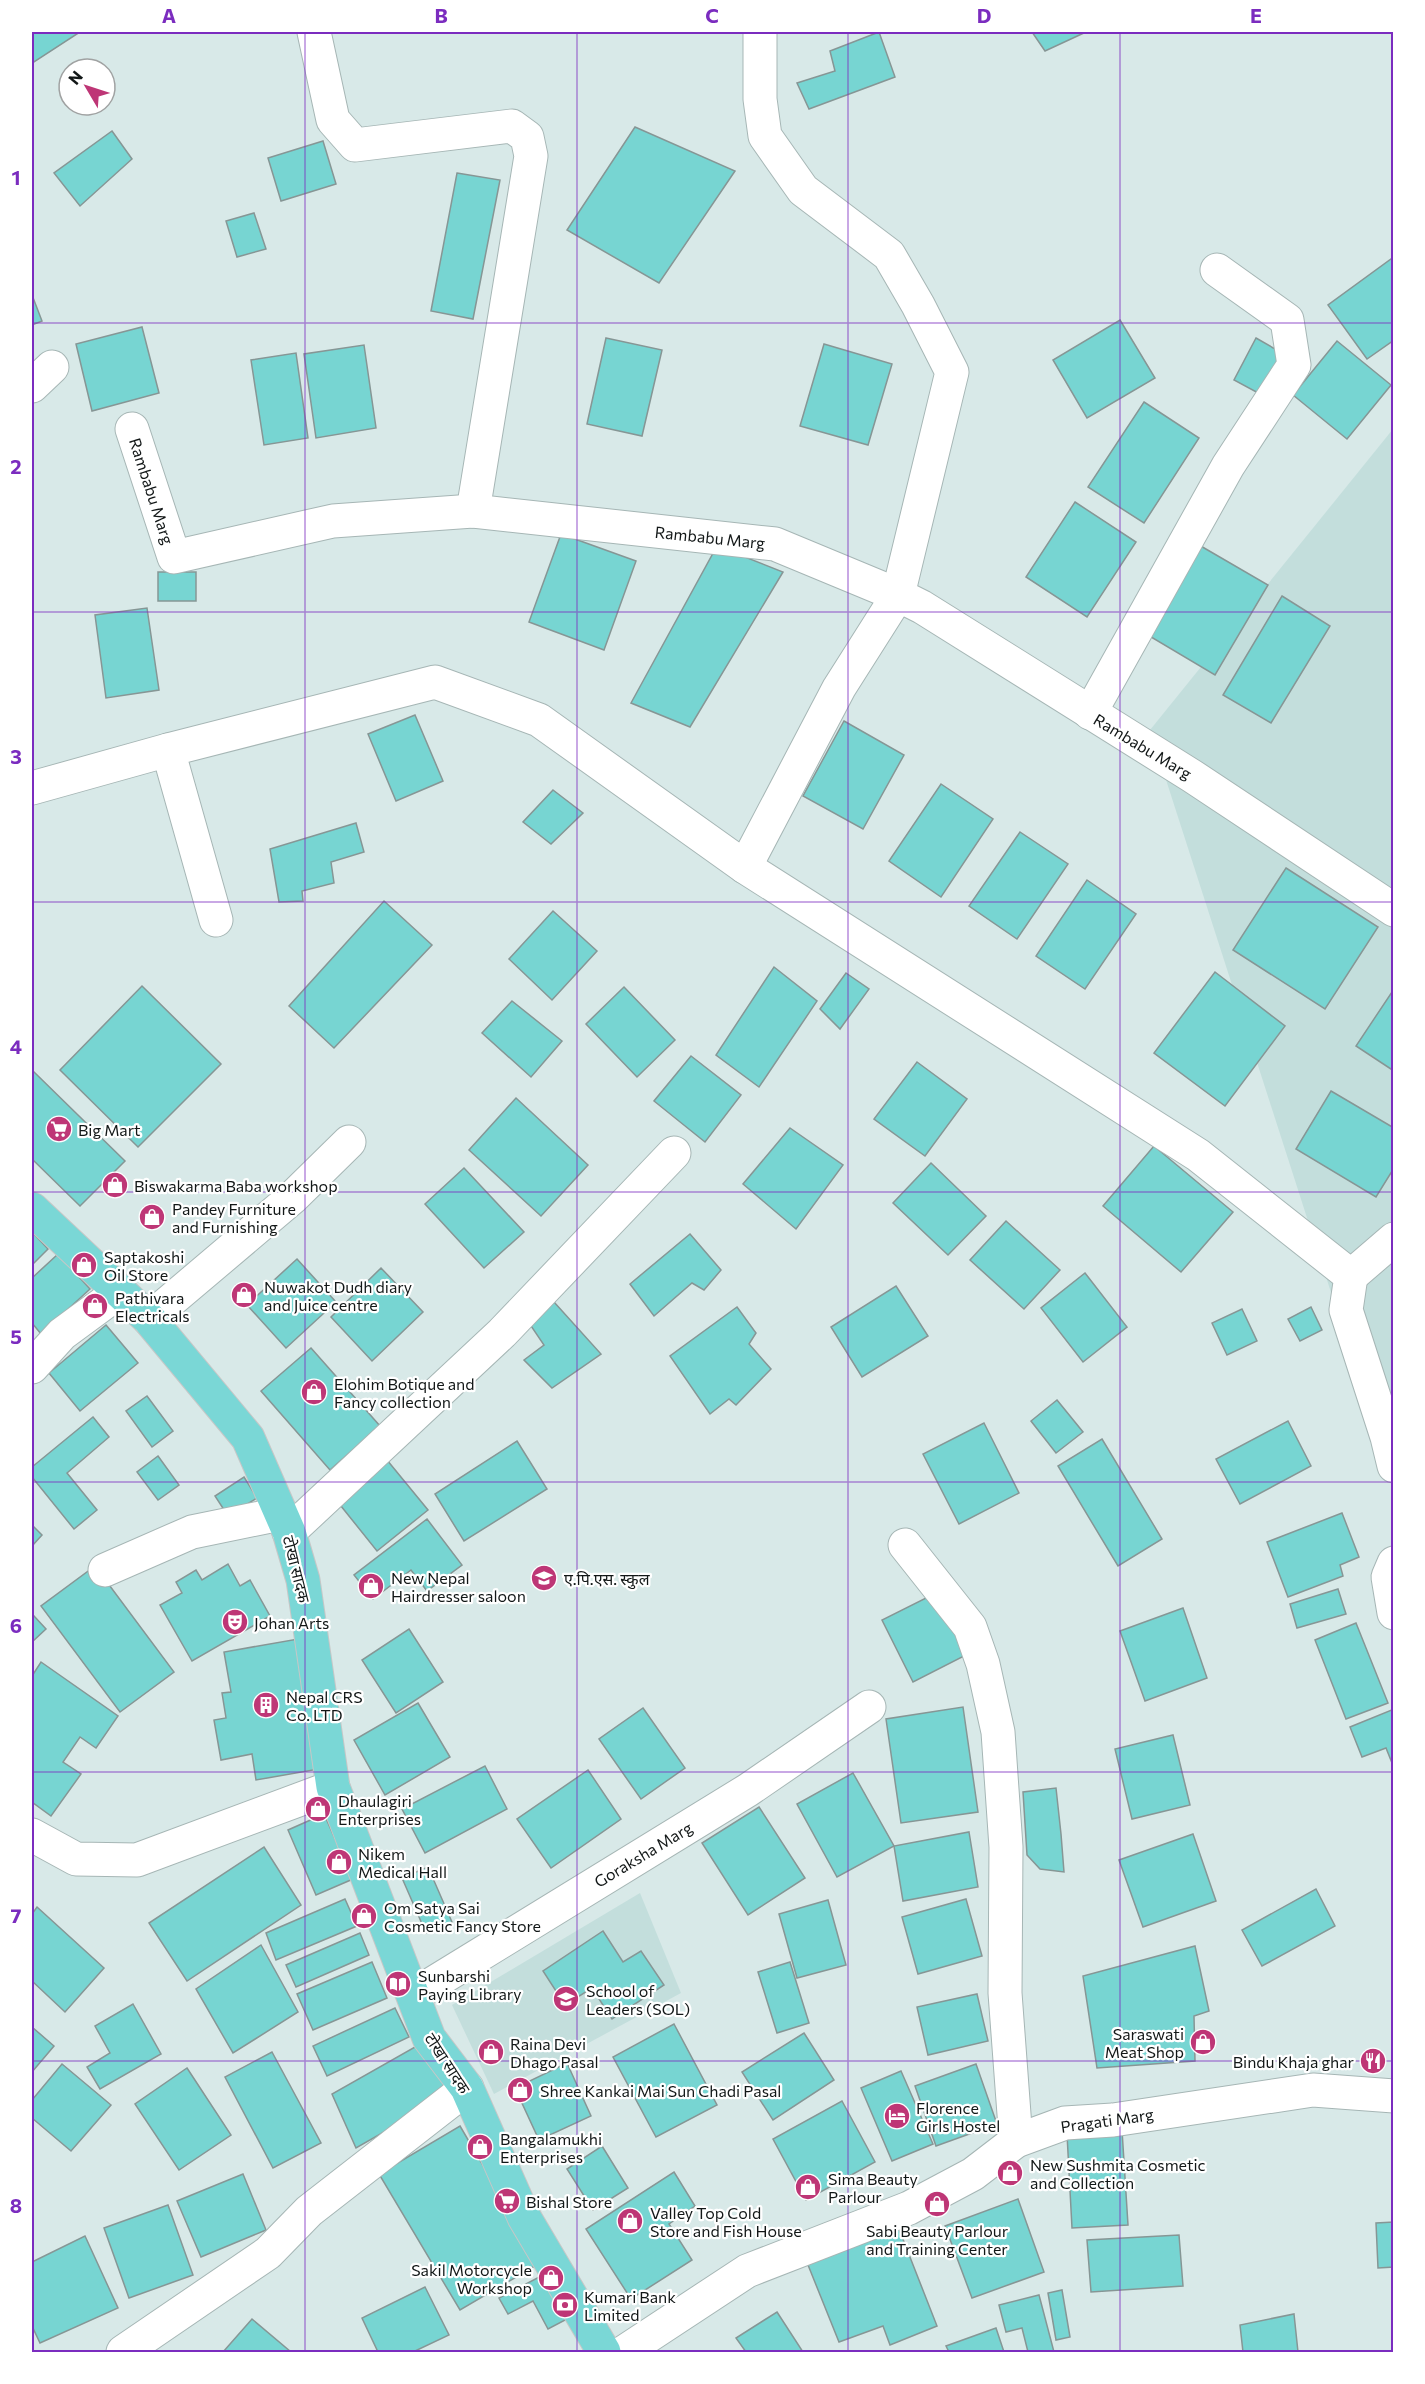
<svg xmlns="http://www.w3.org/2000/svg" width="1425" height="2384" font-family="Commissioner,'Noto Sans Devanagari',sans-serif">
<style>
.built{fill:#c3dedc}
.building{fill:#77d5d2;stroke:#869695;stroke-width:1.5}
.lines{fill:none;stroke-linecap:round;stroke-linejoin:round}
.minor-casing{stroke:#a6b6b5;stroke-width:35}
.major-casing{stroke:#c6c7c7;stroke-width:35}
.minor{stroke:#fff;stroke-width:33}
.major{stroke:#7ad7d6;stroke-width:33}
.grid{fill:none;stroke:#7b2cbf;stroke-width:1.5;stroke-opacity:0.55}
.labels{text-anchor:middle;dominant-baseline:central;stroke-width:4.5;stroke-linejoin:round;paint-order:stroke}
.street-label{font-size:16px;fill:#121717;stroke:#fff}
.poi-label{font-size:16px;fill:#121717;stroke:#fff;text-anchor:start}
.neatline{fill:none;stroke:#7b2cbf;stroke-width:2}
.grid-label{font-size:20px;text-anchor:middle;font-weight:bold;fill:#7b2cbf}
</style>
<rect width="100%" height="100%" fill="#d8e9e8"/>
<g class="built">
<polygon points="1393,429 1393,1485 1150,730"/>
<polygon points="640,1893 681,1993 494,2094 452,2005"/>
</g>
<g class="building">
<polygon points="32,32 80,32 34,62 32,58"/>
<polygon points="879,32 895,77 809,109 797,83 835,71 830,51"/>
<polygon points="1032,32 1086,32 1045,51"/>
<polygon points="635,127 735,171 659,283 567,230"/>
<polygon points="112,131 132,159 80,206 54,173"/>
<polygon points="323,141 336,184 281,201 268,158"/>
<polygon points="457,173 500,180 473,319 431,311"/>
<polygon points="254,213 266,249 237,257 226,221"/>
<polygon points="1391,259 1394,262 1394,340 1367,359 1328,305"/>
<polygon points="32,295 42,321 32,325"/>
<polygon points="1120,320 1155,378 1087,418 1053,360"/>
<polygon points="142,327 159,393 92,411 76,344"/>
<polygon points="606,338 662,350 642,436 587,424"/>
<polygon points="1256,338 1282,353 1260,394 1234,380"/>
<polygon points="1337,341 1391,385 1347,439 1293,395"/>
<polygon points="824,344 892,364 868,445 800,426"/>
<polygon points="364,345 376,428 316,438 304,354"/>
<polygon points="296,353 308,438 264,445 251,360"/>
<polygon points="1144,402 1199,438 1144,523 1088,487"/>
<polygon points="1075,502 1136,542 1087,617 1026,577"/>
<polygon points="561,534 636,561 604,650 529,622"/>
<polygon points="1199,545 1268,585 1215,675 1146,634"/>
<polygon points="717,546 783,572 690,727 631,703"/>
<rect x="158" y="572" width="38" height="29"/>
<polygon points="1282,596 1330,626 1271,723 1223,695"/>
<polygon points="147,608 159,690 106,698 95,615"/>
<polygon points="415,715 443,781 396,801 368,734"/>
<polygon points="844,721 904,755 863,829 803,796"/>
<polygon points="941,784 993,819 941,897 889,861"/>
<polygon points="553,790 583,813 551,844 523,822"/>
<polygon points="356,823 364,852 331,862 334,883 302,891 303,901 279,902 270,849"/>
<polygon points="1020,832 1068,864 1017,939 969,906"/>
<polygon points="1286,868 1378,927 1325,1009 1233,950"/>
<polygon points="1087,880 1136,914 1085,989 1036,956"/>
<polygon points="384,901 432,945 334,1048 289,1006"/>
<polygon points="553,911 597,951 552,1000 509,959"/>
<polygon points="774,967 817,1001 759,1087 716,1055"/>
<polygon points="1215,972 1285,1026 1225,1106 1154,1053"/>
<polygon points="846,973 869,989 840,1029 820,1009"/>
<polygon points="142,986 221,1064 138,1147 60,1070"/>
<polygon points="624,987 675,1040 637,1077 586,1024"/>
<polygon points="1394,989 1394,1071 1356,1046"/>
<polygon points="512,1001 562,1041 531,1077 482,1033"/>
<polygon points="691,1056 741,1095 705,1142 654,1101"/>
<polygon points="917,1062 967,1099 925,1156 874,1119"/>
<polygon points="33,1071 125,1161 80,1206 32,1159"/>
<polygon points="1331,1091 1394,1128 1394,1168 1376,1197 1296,1149"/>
<polygon points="516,1098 588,1165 541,1216 469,1150"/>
<polygon points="790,1128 843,1165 796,1229 743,1184"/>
<polygon points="1154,1146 1233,1212 1181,1272 1103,1206"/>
<polygon points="931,1163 986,1216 948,1255 893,1203"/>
<polygon points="464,1168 524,1232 484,1268 425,1204"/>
<polygon points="1006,1221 1060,1270 1024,1309 970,1260"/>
<polygon points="32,1232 48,1249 32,1265"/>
<polygon points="690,1234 721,1270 704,1290 692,1283 654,1316 630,1284"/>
<polygon points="58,1254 90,1289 41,1334 32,1323 32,1278"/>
<polygon points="297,1259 336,1302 286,1348 247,1305"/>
<polygon points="381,1268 423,1312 372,1361 331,1317"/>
<polygon points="1085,1273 1127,1327 1083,1362 1041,1308"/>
<polygon points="896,1286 928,1336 862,1377 831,1327"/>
<polygon points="554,1302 601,1354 552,1388 524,1360 544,1345 529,1323"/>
<polygon points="737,1307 756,1333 749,1344 771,1369 736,1405 729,1399 710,1414 670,1356"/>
<polygon points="1311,1307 1322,1330 1300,1341 1288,1319"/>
<polygon points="1242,1309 1257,1341 1227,1355 1212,1323"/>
<polygon points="106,1325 138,1363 80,1411 49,1373"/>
<polygon points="311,1348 380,1426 330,1470 261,1391"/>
<polygon points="147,1396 173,1431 152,1447 126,1411"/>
<polygon points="1057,1400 1083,1432 1056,1453 1031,1421"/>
<polygon points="93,1417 109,1437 67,1473 97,1510 74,1529 32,1477 32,1467"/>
<polygon points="1288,1421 1311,1466 1240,1504 1216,1459"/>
<polygon points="984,1423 1019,1493 959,1524 923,1454"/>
<polygon points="1102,1439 1162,1539 1118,1566 1058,1466"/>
<polygon points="517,1441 547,1489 464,1541 435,1494"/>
<polygon points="158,1456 179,1485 158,1500 137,1472"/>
<polygon points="387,1460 428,1510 377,1551 337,1501"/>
<polygon points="244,1477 257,1498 228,1516 215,1496"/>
<polygon points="1342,1513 1359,1557 1340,1565 1343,1576 1288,1597 1267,1542"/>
<polygon points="427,1519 462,1565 427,1591 411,1570 373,1599 354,1575"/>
<polygon points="32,1525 42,1535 32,1546"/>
<polygon points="228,1564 240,1586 250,1580 270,1616 192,1661 160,1605 182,1593 176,1582 196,1570 202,1580"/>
<polygon points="95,1566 174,1672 120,1712 41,1606"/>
<polygon points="1338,1589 1346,1614 1297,1628 1290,1604"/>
<polygon points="940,1591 970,1653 913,1682 882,1620"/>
<polygon points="1183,1608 1207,1678 1145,1701 1120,1631"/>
<polygon points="34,1616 46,1629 32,1642 32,1617"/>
<polygon points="1356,1623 1388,1703 1346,1719 1315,1640"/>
<polygon points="409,1629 443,1682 396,1713 362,1660"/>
<polygon points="298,1639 319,1769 256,1780 252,1754 221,1760 214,1720 226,1718 222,1693 231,1692 224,1652"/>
<polygon points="41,1662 118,1716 96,1748 80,1737 63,1762 81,1774 51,1816 32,1802 32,1676"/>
<polygon points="418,1703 450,1757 385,1795 354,1740"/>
<polygon points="963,1707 978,1812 901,1823 886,1719"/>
<polygon points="643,1708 685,1768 641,1799 599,1739"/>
<polygon points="1394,1709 1394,1768 1386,1748 1362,1757 1350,1727"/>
<polygon points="1173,1735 1190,1805 1132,1819 1115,1749"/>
<polygon points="485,1766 507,1809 425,1853 402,1809"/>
<polygon points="588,1770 621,1819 551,1868 517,1819"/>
<polygon points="853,1773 894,1846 837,1877 797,1804"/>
<polygon points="1056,1788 1061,1834 1064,1872 1040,1869 1027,1855 1023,1792"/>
<polygon points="759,1807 805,1878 748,1915 702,1843"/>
<polygon points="324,1814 353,1879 316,1895 288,1830"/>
<polygon points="969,1832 978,1887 903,1901 894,1846"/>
<polygon points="1193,1834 1216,1901 1143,1927 1119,1860"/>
<polygon points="264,1847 301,1905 187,1981 149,1923"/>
<polygon points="428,1867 452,1922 426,1933 402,1878"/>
<polygon points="1316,1889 1335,1926 1262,1966 1242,1930"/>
<polygon points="345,1899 357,1926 276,1960 266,1933"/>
<polygon points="966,1899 982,1956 918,1974 902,1917"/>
<polygon points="828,1900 846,1965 797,1978 779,1914"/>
<polygon points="37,1907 104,1968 65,2012 32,1981 32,1914"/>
<polygon points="603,1931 623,1962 641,1951 664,1985 612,2019 592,1988 565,2005 543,1971"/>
<polygon points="360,1933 369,1955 296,1987 286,1965"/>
<polygon points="261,1945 298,2012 233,2053 196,1989"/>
<polygon points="1195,1946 1209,2011 1194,2016 1195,2061 1097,2068 1083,1976"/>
<polygon points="372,1962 387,1998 313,2030 297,1994"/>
<polygon points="790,1962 809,2023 777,2033 758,1972"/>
<polygon points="977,1994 988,2041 928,2055 917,2007"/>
<polygon points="133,2004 161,2054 100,2089 87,2067 110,2053 95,2026"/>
<polygon points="395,2008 409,2037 327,2076 313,2046"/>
<polygon points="674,2024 717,2105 656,2137 613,2057"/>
<polygon points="32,2027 54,2046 32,2072"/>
<polygon points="804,2033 834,2080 773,2120 742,2072"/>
<polygon points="422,2043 449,2095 356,2148 332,2094"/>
<polygon points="272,2052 321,2143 273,2168 225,2077"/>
<polygon points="567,2063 591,2116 539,2140 515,2088"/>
<polygon points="62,2064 111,2105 71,2151 32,2118 32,2100"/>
<polygon points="976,2064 997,2124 936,2146 915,2086"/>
<polygon points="187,2068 231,2135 179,2170 135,2104"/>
<polygon points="901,2071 933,2144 892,2161 861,2088"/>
<polygon points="842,2101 875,2162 806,2200 773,2139"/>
<polygon points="460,2126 540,2263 460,2310 379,2174"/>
<polygon points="1122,2130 1128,2225 1072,2228 1067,2134"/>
<polygon points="602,2146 628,2188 593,2210 567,2169"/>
<polygon points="674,2172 695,2206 669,2224 692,2260 631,2299 586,2229"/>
<polygon points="243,2174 266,2230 201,2257 177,2201"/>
<polygon points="1018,2199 1044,2272 972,2298 945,2226"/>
<polygon points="168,2205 193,2275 129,2298 104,2228"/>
<polygon points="1394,2222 1394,2267 1378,2268 1376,2223"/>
<polygon points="897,2224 937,2326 890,2345 883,2326 839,2342 806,2260"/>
<polygon points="1179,2235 1183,2286 1091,2292 1087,2240"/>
<polygon points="85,2236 118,2308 40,2343 32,2326 32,2262"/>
<polygon points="545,2274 569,2318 548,2329 533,2301 508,2314 499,2298"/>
<polygon points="425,2287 449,2335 413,2352 378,2352 362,2318"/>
<polygon points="1062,2290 1070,2337 1056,2340 1048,2293"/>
<polygon points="1039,2295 1054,2352 1028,2352 1022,2328 1006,2332 999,2305"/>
<polygon points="777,2312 803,2352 746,2352 736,2338"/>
<polygon points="1294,2314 1298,2352 1243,2352 1240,2325"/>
<polygon points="252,2319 291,2352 223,2352"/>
<polygon points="996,2328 1004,2352 949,2352 946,2346"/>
</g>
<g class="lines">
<g class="minor-casing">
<g id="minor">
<polyline points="314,32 333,120 355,145 512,126 527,137 531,156 473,511"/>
<polyline points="32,386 52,367"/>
<polyline points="132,429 174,557 333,521 473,511 775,544 898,595 922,607 1192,776 1394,910"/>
<polyline points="1090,713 1228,466 1294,365 1287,320 1217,270"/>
<polyline points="168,750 216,920"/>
<polyline points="32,788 168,750 435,682 539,720 745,867 1198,1155 1351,1276 1346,1310 1387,1437 1394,1466"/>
<polyline points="745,867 839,688 898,595 952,372 918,305 889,255 803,190 765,136 760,99 760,32"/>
<polyline points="1351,1276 1394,1239"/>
<polyline points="149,1319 292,1198 349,1142"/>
<polyline points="32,1367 62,1334 119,1292"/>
<polyline points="289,1532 502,1333 674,1153"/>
<polyline points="905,1545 970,1627 983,1664 998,1732 1006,1847 1005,1993 1016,2141"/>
<polyline points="1394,1563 1388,1577 1394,1613"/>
<polyline points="105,1570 192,1532 280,1514"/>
<polyline points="32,1835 76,1859 137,1860 333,1787"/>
<polyline points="414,1995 748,1790 869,1707"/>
<polyline points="123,2352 268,2253 309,2211 467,2088"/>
<polyline points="624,2352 747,2271 909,2208 973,2174 1016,2141 1065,2123 1113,2120 1313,2090 1394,2096"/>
</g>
</g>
<g class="major-casing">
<polyline id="major" points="32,1209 149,1319 248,1438 289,1532 303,1580 333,1787 429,2038 467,2088 524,2217 604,2352"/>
</g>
<use href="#minor" class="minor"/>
<use href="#major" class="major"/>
</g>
<path class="grid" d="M305,32V2352M577,32V2352M848,32V2352M1120,32V2352M32,323H1394M32,612H1394M32,902H1394M32,1192H1394M32,1482H1394M32,1772H1394M32,2061H1394"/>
<defs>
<g id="supermarket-disc" transform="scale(1.35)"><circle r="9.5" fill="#be3676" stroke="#fff"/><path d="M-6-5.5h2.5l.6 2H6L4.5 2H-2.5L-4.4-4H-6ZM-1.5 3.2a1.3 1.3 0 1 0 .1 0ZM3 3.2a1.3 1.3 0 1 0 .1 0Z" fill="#fff"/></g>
<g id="shop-disc" transform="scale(1.35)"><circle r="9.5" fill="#be3676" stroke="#fff"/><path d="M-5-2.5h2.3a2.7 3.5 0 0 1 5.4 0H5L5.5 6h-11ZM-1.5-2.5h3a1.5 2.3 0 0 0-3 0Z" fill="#fff"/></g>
<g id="school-disc" transform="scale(1.35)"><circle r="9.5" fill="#be3676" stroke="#fff"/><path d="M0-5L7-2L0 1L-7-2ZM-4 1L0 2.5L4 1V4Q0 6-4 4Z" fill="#fff"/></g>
<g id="theatre-disc" transform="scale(1.35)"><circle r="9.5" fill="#be3676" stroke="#fff"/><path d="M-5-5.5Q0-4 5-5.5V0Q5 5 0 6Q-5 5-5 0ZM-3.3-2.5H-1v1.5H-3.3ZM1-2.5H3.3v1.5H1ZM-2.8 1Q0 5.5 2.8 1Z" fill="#fff"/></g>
<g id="building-disc" transform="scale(1.35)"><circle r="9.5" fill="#be3676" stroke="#fff"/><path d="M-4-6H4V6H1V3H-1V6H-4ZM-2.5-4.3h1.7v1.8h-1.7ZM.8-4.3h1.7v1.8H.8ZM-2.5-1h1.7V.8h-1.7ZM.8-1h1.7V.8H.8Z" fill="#fff"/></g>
<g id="library-disc" transform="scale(1.35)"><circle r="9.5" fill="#be3676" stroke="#fff"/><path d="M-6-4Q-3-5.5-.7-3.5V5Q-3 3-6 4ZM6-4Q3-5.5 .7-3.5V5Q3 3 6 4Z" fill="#fff"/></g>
<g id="restaurant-disc" transform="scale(1.35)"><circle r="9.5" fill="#be3676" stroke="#fff"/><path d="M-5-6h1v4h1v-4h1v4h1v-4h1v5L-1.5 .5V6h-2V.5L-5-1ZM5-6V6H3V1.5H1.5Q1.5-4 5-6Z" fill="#fff"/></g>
<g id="hotel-disc" transform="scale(1.35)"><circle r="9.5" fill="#be3676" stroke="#fff"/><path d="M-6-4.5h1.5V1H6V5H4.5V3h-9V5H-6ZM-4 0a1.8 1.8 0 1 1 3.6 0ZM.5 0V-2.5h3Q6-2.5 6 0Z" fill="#fff"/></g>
<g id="bank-disc" transform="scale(1.35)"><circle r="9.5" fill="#be3676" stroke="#fff"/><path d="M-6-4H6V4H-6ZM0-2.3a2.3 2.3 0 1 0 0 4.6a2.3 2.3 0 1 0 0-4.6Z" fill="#fff"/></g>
</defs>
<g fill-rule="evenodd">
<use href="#supermarket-disc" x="59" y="1129"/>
<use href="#shop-disc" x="115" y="1185"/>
<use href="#shop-disc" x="152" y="1217"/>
<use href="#shop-disc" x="84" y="1265"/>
<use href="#shop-disc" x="244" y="1295"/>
<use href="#shop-disc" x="95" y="1306"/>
<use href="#shop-disc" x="314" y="1392"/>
<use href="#school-disc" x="544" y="1578"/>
<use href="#shop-disc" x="371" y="1586"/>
<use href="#theatre-disc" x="235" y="1622"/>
<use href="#building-disc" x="266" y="1705"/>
<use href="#shop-disc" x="318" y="1809"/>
<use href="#shop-disc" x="339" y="1862"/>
<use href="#shop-disc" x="364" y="1916"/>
<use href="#library-disc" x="398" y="1984"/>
<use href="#school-disc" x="566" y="1999"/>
<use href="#shop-disc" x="1203" y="2042"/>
<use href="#shop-disc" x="491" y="2052"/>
<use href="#restaurant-disc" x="1373" y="2061"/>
<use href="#shop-disc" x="520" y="2090"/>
<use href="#hotel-disc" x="897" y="2116"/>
<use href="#shop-disc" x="480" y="2147"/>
<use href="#shop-disc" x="1010" y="2173"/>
<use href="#shop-disc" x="808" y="2187"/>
<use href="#supermarket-disc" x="507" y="2201"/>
<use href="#shop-disc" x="937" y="2204"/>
<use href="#shop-disc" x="630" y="2221"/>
<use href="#shop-disc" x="551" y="2278"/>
<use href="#bank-disc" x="565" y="2305"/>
</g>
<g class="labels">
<g class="street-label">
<text transform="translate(152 491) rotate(72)">Rambabu Marg</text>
<text transform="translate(710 537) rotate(6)">Rambabu Marg</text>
<text transform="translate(1143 746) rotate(31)">Rambabu Marg</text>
<text transform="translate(297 1569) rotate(76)">टोखा सादक</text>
<text transform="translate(643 1854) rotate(-31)">Goraksha Marg</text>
<text transform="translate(448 2063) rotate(57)">टोखा सादक</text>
<text transform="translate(1107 2120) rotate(-8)">Pragati Marg</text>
</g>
<g class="poi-label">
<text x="78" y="1129">Big Mart</text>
<text x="134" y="1185">Biswakarma Baba workshop</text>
<text x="172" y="1208">Pandey Furniture<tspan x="172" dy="18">and Furnishing</tspan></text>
<text x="104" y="1256">Saptakoshi<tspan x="104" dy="18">Oil Store</tspan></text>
<text x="264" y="1286">Nuwakot Dudh diary<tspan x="264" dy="18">and Juice centre</tspan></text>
<text x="115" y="1297">Pathivara<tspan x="115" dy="18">Electricals</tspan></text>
<text x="334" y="1383">Elohim Botique and<tspan x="334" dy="18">Fancy collection</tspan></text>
<text x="391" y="1577">New Nepal<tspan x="391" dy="18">Hairdresser saloon</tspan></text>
<text x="564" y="1578">ए.पि.एस. स्कुल</text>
<text x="254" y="1622">Johan Arts</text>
<text x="286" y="1696">Nepal CRS<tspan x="286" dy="18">Co. LTD</tspan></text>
<text x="338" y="1800">Dhaulagiri<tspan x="338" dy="18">Enterprises</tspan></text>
<text x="358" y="1853">Nikem<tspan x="358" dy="18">Medical Hall</tspan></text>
<text x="384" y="1907">Om Satya Sai<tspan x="384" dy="18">Cosmetic Fancy Store</tspan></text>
<text x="418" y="1975">Sunbarshi<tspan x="418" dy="18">Paying Library</tspan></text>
<text x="586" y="1990">School of<tspan x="586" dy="18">Leaders (SOL)</tspan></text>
<text x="1184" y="2033" text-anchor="end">Saraswati<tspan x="1184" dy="18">Meat Shop</tspan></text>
<text x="510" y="2043">Raina Devi<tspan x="510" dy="18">Dhago Pasal</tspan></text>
<text x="1354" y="2061" text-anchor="end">Bindu Khaja ghar</text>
<text x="540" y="2090">Shree Kankai Mai Sun Chadi Pasal</text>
<text x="916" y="2107">Florence<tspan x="916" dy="18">Girls Hostel</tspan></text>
<text x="500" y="2138">Bangalamukhi<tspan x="500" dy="18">Enterprises</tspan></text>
<text x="1030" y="2164">New Sushmita Cosmetic<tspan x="1030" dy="18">and Collection</tspan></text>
<text x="828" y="2178">Sima Beauty<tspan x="828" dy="18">Parlour</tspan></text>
<text x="526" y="2201">Bishal Store</text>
<text x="650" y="2212">Valley Top Cold<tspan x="650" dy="18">Store and Fish House</tspan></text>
<text x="937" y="2230" text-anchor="middle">Sabi Beauty Parlour<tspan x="937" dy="18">and Training Center</tspan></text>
<text x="532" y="2269" text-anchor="end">Sakil Motorcycle<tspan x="532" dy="18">Workshop</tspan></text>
<text x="584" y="2296">Kumari Bank<tspan x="584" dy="18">Limited</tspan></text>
</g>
</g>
<rect width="1425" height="2384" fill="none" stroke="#ffffff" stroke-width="66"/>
<g transform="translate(87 87) rotate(309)"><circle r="28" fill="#ffffff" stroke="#a0a2a2" stroke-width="1.5"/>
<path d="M0-4.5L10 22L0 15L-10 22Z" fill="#be3676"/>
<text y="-9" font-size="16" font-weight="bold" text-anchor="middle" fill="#121717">N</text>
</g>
<rect x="33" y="33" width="1359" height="2318" class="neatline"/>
<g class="grid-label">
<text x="169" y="23">A</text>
<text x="441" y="23">B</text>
<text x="712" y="23">C</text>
<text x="984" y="23">D</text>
<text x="1256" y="23">E</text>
<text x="16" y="185">1</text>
<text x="16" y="474">2</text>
<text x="16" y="764">3</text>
<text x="16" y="1054">4</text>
<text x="16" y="1344">5</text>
<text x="16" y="1633">6</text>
<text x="16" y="1923">7</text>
<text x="16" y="2213">8</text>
</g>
</svg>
